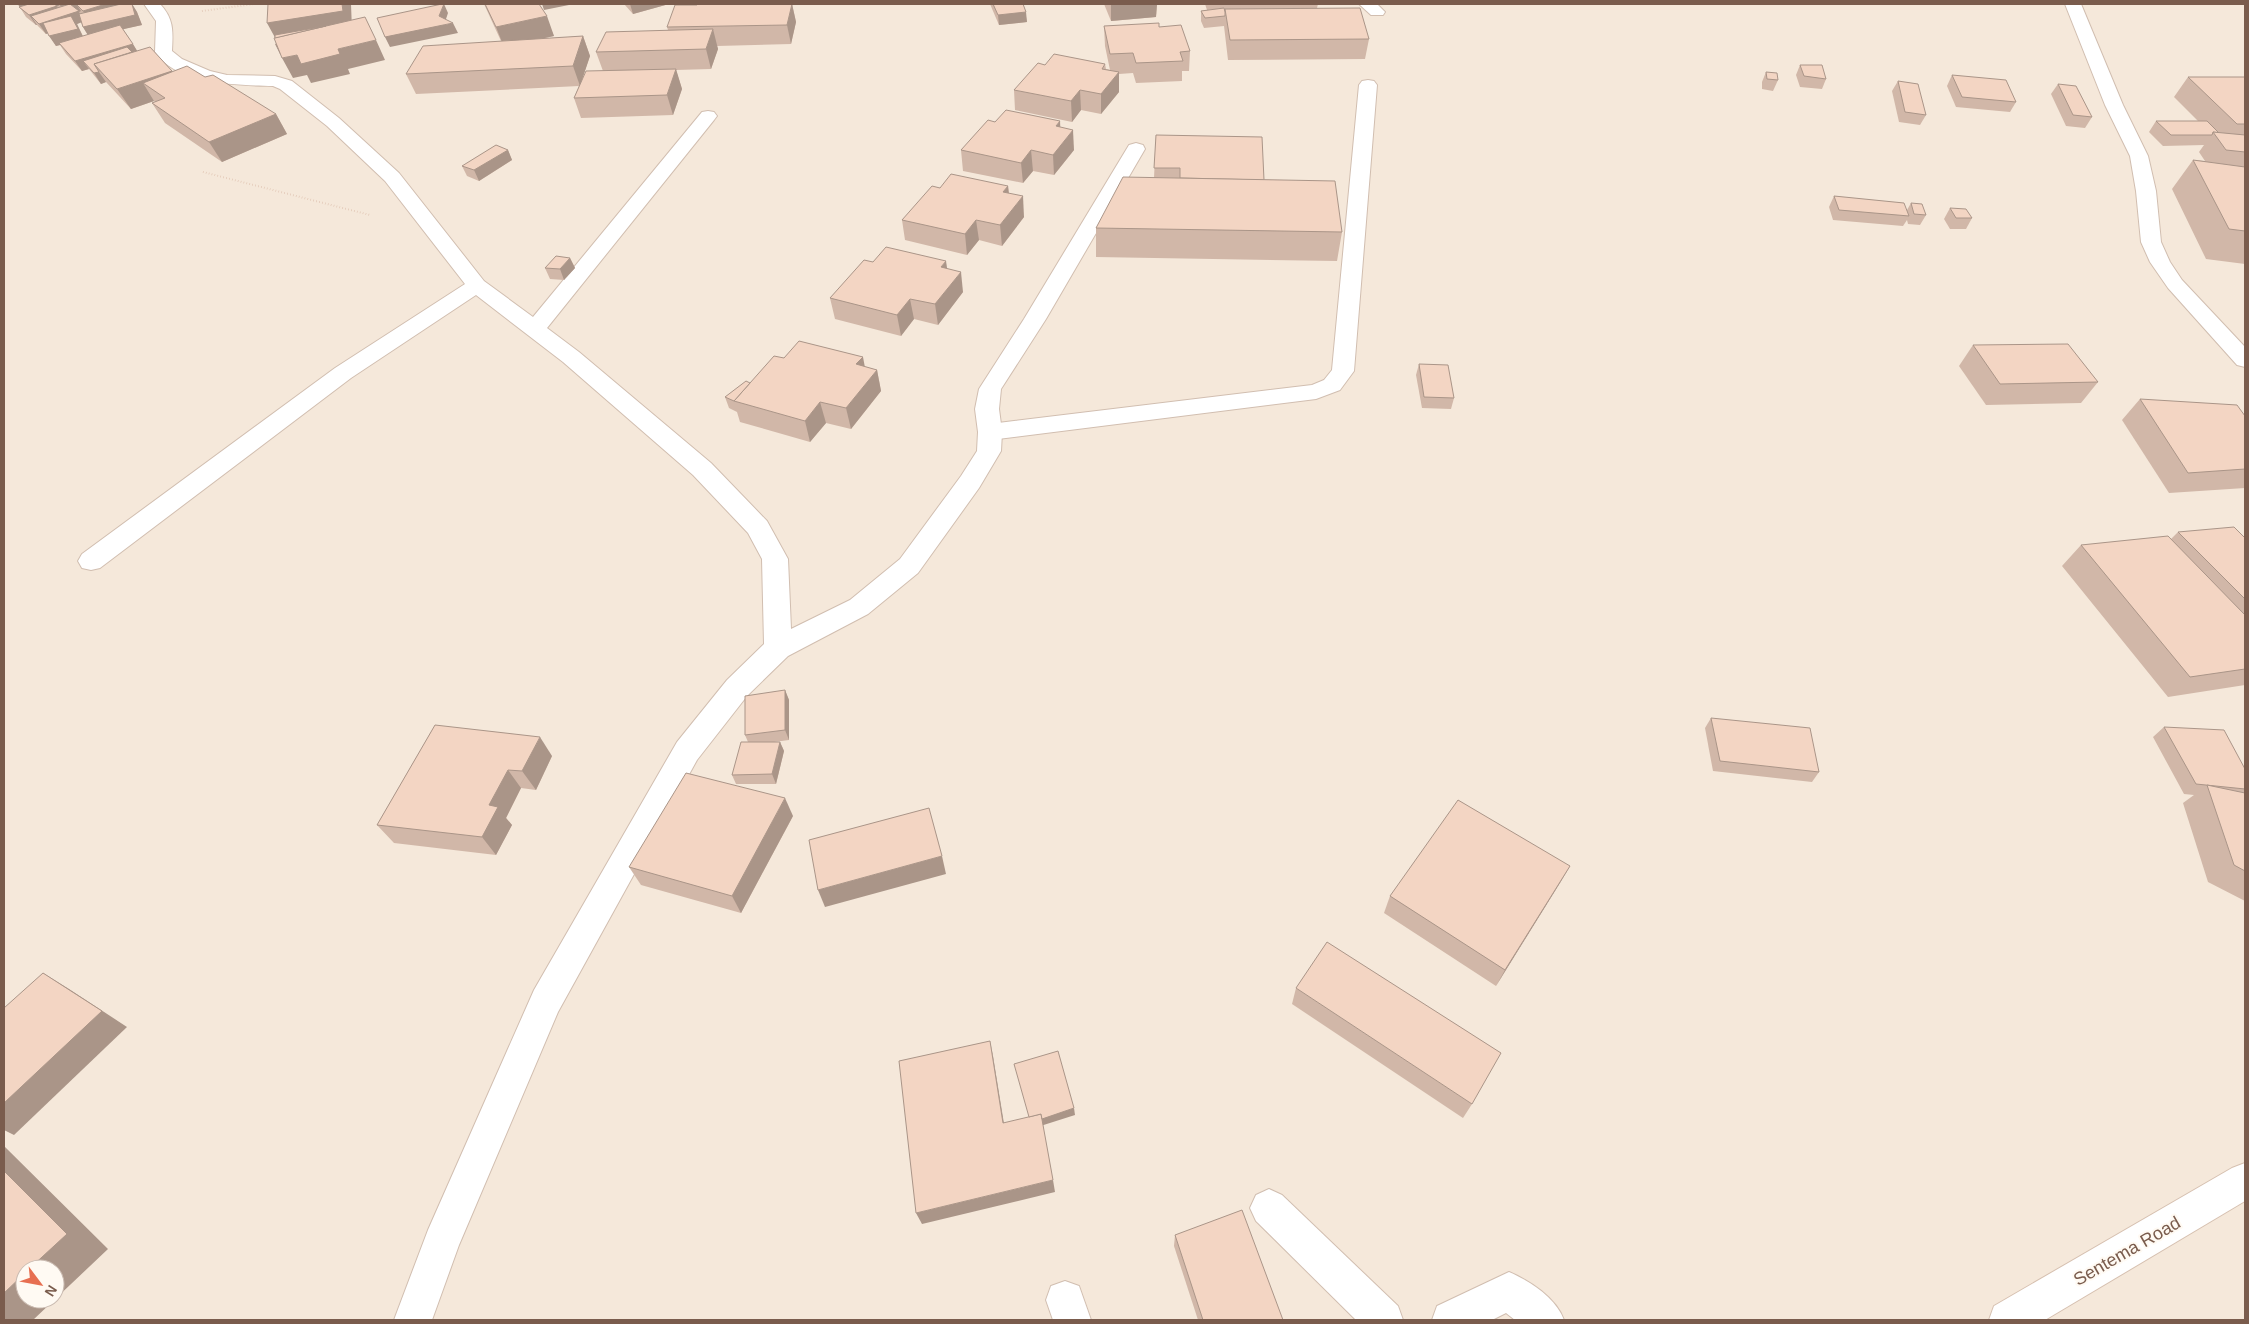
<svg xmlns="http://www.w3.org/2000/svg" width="2249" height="1324" font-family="Arial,sans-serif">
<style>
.residential{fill:#f5e8da;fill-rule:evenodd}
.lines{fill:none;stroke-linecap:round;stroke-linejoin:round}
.service-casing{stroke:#d1beb0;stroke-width:2}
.minor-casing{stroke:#d1beb0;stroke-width:2}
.secondary-casing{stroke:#d6c0b0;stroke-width:2}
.path{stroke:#d9b8a5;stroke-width:2;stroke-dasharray:0.5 2.5;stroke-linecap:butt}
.service{fill:#fff;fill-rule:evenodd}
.minor{fill:#fff;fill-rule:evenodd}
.secondary{fill:#fff;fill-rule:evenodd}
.wall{fill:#d1b7a8;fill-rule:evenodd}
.shaded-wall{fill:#aa9588}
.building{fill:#f3d5c3;stroke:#aa9588}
.labels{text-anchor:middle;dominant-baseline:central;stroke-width:4;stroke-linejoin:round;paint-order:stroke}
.near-street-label{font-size:18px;fill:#7a5c4d;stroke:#fffaf3}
</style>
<rect width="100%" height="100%" fill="#fdf6ec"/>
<path class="residential" d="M4,4H2245V1320H4ZM25,1269H55V1299H25Z"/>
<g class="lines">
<g class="service-casing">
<g id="service">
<polygon points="1368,80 1374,81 1377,85 1354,371 1340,390 1316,399 990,440 982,438 978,432 982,426 990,424 1312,385 1324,380 1332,370 1359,85 1362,81"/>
<polygon points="1269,1189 1282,1195 1398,1306 1403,1320 1356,1320 1256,1221 1250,1208 1256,1195"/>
<path d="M1509,1272C1530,1281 1556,1298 1564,1320H1515L1506,1313L1492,1320H1432L1437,1306Z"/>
<polygon points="1065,1281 1079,1286 1091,1320 1053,1320 1046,1300 1051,1286"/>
</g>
</g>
<g class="minor-casing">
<g id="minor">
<path d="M144,4H160C174,19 173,31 172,51L182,59L210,71L227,75L275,76L292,81L339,118L399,173L484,281L533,317L702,112L708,111L714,112L717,116L714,120L547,328L579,352L711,463L767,521L788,559L791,629L850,600L900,559L961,476L977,451L978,432L975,409L979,389L1024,319L1129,145L1136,143L1143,145L1145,149L1046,319L1001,389L999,409L1002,432L1001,451L979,488L918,573L868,614L788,656L747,696L697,760L558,1012L459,1245L432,1320H394L428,1230L534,990L677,742L727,680L764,644L762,559L748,533L693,475L563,362L476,295L351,378L100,568L91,570L82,568L78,561L82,554L335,368L465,284L385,181L327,126L280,89L273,86C238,85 177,85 155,52L156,21Z"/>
<polygon points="1359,4 1377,4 1385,12 1383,15 1371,15"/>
<polygon points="2065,4 2081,4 2123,105 2148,156 2156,191 2161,242 2170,262 2182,280 2245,347 2245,367 2237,365 2168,288 2150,262 2141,242 2136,191 2130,156 2105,105"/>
</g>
</g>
<g class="secondary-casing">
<polygon id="secondary" points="2245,1163 2245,1201 2045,1320 1989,1320 1994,1306 2232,1168"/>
</g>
<g class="path">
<polyline points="202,11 254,4"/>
<polyline points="203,172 370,215"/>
</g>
<use href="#service" class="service"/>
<use href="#minor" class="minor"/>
<use href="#secondary" class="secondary"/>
</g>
<g class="wall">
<path d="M18,4H132L137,12L142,25L123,29L137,51L173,72L205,77L276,114L287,134L222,162L165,123L152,103L155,102L154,101L131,109L106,82L101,84L89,69L82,71L66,54L60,45L56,46L48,33L46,34L37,25H36L26,17ZM81,22L83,27L88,35L83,36L77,24Z"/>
<polygon points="484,4 539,4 554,36 540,39 583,36 590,56 582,79 603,71 596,52 668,30 667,27 792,4 796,22 791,44 717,46 718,49 711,69 676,70 682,89 673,115 581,118 574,98 579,86 416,94 406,74 501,41"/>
<polygon points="624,4 669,4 633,14"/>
<polygon points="990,4 1023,4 1027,22 999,25"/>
<polygon points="1104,4 1157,4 1156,17 1111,21"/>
<polygon points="1205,4 1318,4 1317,8 1369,39 1365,59 1228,60 1224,26 1204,28 1201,21 1201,11 1216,9 1207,10"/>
<polygon points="1104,26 1159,27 1190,51 1189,71 1182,71 1182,81 1136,83 1133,73 1119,74 1119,92 1101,114 1081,110 1072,122 1015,110 1014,90 1045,65 1105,64 1106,69 1110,70 1105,46"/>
<polygon points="1800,65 1826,79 1822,89 1800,87 1796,75"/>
<polygon points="1766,72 1778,80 1773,91 1762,89 1762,82"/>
<polygon points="1952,75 2016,102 2010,112 1956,107 1947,86"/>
<polygon points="2188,77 2245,77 2245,264 2206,259 2172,189 2193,160 2205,161 2199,152 2204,145 2163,146 2149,132 2156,121 2198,121 2174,97"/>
<polygon points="1898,81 1926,115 1920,125 1899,122 1892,91"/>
<polygon points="2058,84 2092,117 2085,128 2066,126 2051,94"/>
<polygon points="995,122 1060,127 1074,150 1054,175 1033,171 1023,183 963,171 961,150"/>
<polygon points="1156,135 1264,180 1342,232 1337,261 1096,257 1096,228 1154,178"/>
<polygon points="508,150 512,160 479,181 467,176 462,166"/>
<polygon points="1008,186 1009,193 1024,217 1002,246 979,240 967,255 905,240 902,220 940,188"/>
<polygon points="1834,196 1907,210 1911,203 1926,215 1920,225 1908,224 1907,220 1903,226 1833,220 1829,207"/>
<polygon points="1950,208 1972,218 1966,229 1950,229 1944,219"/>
<polygon points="570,258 575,268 564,280 550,279 545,268"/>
<polygon points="873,262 948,269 963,292 938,325 914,319 901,336 835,319 830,298"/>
<polygon points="1973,345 2098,382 2081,403 1986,405 1959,366"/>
<polygon points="784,358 865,367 877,370 881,391 851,429 826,423 810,442 740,422 737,412 729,408 725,397 750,383"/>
<polygon points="1419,364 1454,398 1451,409 1422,408 1416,375"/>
<polygon points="2140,399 2245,416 2245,488 2169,493 2122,420"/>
<polygon points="2178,532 2245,538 2245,685 2168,697 2062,566 2081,545 2171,539"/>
<polygon points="785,690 789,700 789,740 774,742 780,742 784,751 776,784 736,784 732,775 748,742 745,735"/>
<polygon points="1711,718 1819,772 1812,782 1713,771 1705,728"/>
<polygon points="435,725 552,756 536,790 521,788 506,818 512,825 496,855 394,843 377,825"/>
<polygon points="2164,727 2245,769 2245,901 2208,882 2183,803 2194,795 2184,794 2153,737"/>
<polygon points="793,816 741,913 641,885 629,867"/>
<polygon points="1570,866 1496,986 1384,913 1390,896"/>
<polygon points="1296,988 1472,1104 1463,1118 1292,1004"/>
<polygon points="1175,1235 1283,1320 1198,1320 1174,1246"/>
</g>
<g class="shaded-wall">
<polygon points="18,4 58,4 59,6 57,6 64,16 67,15 59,4 76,4 81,11 79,12 85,21 77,24 84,39 56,46 49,36 75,24 46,34 39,24 31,16 37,25 36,25 29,15 20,8"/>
<polygon points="106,4 124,4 89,21 83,11"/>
<polygon points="132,4 137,12 142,25 89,37 83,27"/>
<polygon points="342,4 351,4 352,30 280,54 275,44 278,43 267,23"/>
<polygon points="444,4 448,13 444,25 453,23 458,33 390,47 385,37 439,16"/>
<polygon points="542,4 574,4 544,10"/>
<polygon points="630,4 669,4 633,14"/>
<polygon points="792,4 796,22 791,44 787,25"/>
<polygon points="1111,4 1157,4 1156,17 1111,21"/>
<polygon points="1026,12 1027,22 999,25 998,15"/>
<polygon points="547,16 554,36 504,47 496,27"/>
<polygon points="713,29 718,49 711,69 706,49"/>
<polygon points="583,36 590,56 580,86 573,66"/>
<polygon points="376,40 385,60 348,69 350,74 311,83 307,75 293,78 282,58 297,55 338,49"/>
<polygon points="133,44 139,54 83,61 89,69 82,71 75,61"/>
<polygon points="676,69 682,89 673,115 667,95"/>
<polygon points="172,71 184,91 143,83 154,101 131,109 117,89"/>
<polygon points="99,72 106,82 101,84 94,73"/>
<polygon points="1119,72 1119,92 1101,114 1101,94"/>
<polygon points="1080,90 1081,110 1072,122 1071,101"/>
<polygon points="276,114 287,134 222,162 209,142"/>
<polygon points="1060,121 1061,141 1056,126"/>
<polygon points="1073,130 1074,150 1054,175 1053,155"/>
<polygon points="508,150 512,160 479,181 474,170"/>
<polygon points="1031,150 1033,171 1023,183 1021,163"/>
<polygon points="1008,186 1010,207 1003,192"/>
<polygon points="1023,196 1024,217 1002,246 1000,225"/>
<polygon points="976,220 979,240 967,255 965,234"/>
<polygon points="570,258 575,268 564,280 560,269"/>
<polygon points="946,261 949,281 941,267"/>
<polygon points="961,272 963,292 938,325 935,304"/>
<polygon points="910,299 914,319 901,336 897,315"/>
<polygon points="863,357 867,378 856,364"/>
<polygon points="877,370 881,391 851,429 846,408"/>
<polygon points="820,402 826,423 810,442 805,421"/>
<polygon points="785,690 789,700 789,740 785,730"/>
<polygon points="540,737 552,756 536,790 522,771"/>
<polygon points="780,742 784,751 776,784 772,774"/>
<polygon points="508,770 521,788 506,818 512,825 496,855 482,837 489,805"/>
<polygon points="785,798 793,816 741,913 732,896"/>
<polygon points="942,856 946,874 825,907 818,890"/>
<polygon points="1570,866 1560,883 1496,986 1505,970"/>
<polygon points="43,973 69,989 127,1027 14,1135 4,1130 4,1103"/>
<polygon points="990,1041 993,1056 1006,1136 1003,1123"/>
<polygon points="1074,1108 1075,1115 1031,1129 1030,1122"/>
<polygon points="4,1146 108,1249 33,1320 4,1320 4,1293 25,1273 25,1299 55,1299 55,1269 29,1269 4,1171"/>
<polygon points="1053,1180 1055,1192 922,1224 916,1213"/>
</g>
<g class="building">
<polygon points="29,4 54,4 57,6 29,15 19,7"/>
<polygon points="70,4 79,11 39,24 31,16"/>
<polygon points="76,4 106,4 83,11"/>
<polygon points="121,4 132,4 135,15 83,27 79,14"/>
<polygon points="268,4 342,4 343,11 267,23"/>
<polygon points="442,4 444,4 439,16 453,23 385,37 377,18"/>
<polygon points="485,4 539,4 547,16 496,27"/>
<polygon points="697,4 792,4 787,25 667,27 675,5 697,5"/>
<polygon points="993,4 1023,4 1026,12 998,15"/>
<polygon points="1224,8 1225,12 1225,16 1205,18 1201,11"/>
<polygon points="1360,8 1369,39 1230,40 1225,9"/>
<polygon points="71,16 78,29 49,36 43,23"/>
<polygon points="365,17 376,40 338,49 340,54 301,64 297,55 282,58 274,38"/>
<polygon points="1159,23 1159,27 1181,25 1190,51 1180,52 1183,61 1136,63 1133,53 1110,54 1104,26"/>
<polygon points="120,25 133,44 75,61 59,43"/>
<polygon points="326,26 275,38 275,35"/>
<polygon points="713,29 706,49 596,52 606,32"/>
<polygon points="583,36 573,66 406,74 423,46"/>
<polygon points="127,47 132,52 94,64 99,72 94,73 83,61"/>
<polygon points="150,47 172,71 117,89 94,64"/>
<polygon points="1054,54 1105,64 1102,69 1119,72 1101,94 1080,90 1071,101 1014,90 1038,63 1045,65"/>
<polygon points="1800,65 1822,65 1826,79 1804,76"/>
<polygon points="187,66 205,77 213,75 276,114 209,142 152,103 165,98 143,83"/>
<polygon points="676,69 667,95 574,98 586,71"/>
<polygon points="1766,72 1777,73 1778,80 1767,79"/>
<polygon points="1952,75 2006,80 2016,102 1962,97"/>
<polygon points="2188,77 2245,77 2245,124 2237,124"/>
<polygon points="1898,81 1918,84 1926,115 1905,112"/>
<polygon points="2058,84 2076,86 2092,117 2073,115"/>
<polygon points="1006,110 1060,121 1056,126 1073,130 1053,155 1031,150 1021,163 961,150 988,120 995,122"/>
<polygon points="2156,121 2207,121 2219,133 2213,132 2212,135 2171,135"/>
<polygon points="2213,132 2245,135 2245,152 2226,150"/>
<polygon points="1156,135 1262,137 1264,180 1180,178 1180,168 1154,168"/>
<polygon points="496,145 508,150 474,170 462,166"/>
<polygon points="2193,160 2245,167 2245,231 2229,229"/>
<polygon points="951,174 1008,186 1003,192 1023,196 1000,225 976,220 965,234 902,220 932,186 940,188"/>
<polygon points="1123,177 1335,181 1342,232 1096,228"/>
<polygon points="1834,196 1904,203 1909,216 1839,210"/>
<polygon points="1911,203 1922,204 1926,215 1914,214"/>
<polygon points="1950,208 1966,209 1972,218 1956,218"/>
<polygon points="886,247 946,261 941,267 961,272 935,304 910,299 897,315 830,298 864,260 873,262"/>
<polygon points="556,256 570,258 560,269 545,268"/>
<polygon points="799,341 863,357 856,364 877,370 846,408 820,402 805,421 734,401 774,356 784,358"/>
<polygon points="2068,344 2098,382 2000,384 1973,345"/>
<polygon points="1419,364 1448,365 1454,398 1424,397"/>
<polygon points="746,381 750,383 734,401 725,397"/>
<polygon points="2140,399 2237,405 2245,416 2245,469 2188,473"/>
<polygon points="2234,527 2245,538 2245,599 2178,532"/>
<polygon points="2168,536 2245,615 2245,669 2190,677 2081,545"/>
<polygon points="785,690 785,730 745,735 745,696"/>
<polygon points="1711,718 1810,728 1819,772 1720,761"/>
<polygon points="435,725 540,737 522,771 508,770 489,805 498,807 482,837 377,825"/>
<polygon points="2164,727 2224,730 2245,769 2245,789 2196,784"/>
<polygon points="741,742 780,742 772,774 732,775"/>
<polygon points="686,773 785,798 732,896 629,867"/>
<polygon points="2207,785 2245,793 2245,871 2234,865"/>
<polygon points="1458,800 1570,866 1505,970 1390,896"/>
<polygon points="929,808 942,856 818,890 809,840"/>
<polygon points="1327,942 1501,1053 1472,1104 1296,988"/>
<polygon points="43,973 102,1011 4,1103 4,1008"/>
<polygon points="990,1041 1003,1123 1041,1114 1053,1180 916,1213 899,1061"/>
<polygon points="1058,1051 1074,1108 1042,1119 1041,1114 1029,1117 1014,1064"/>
<polygon points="4,1171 67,1234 29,1269 25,1269 25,1273 4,1293"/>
<polygon points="1242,1210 1283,1320 1203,1320 1175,1235"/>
</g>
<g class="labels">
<g class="near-street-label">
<text transform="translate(2127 1251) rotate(-30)">Sentema Road</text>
</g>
</g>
<rect width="2249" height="1324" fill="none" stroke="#7a5c4d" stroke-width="10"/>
<g transform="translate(40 1284) rotate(122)"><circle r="24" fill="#fffaf3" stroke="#cabbb1"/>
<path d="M0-4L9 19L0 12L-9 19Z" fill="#e76f51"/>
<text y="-8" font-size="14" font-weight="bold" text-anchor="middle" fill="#7a5c4d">N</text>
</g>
</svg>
